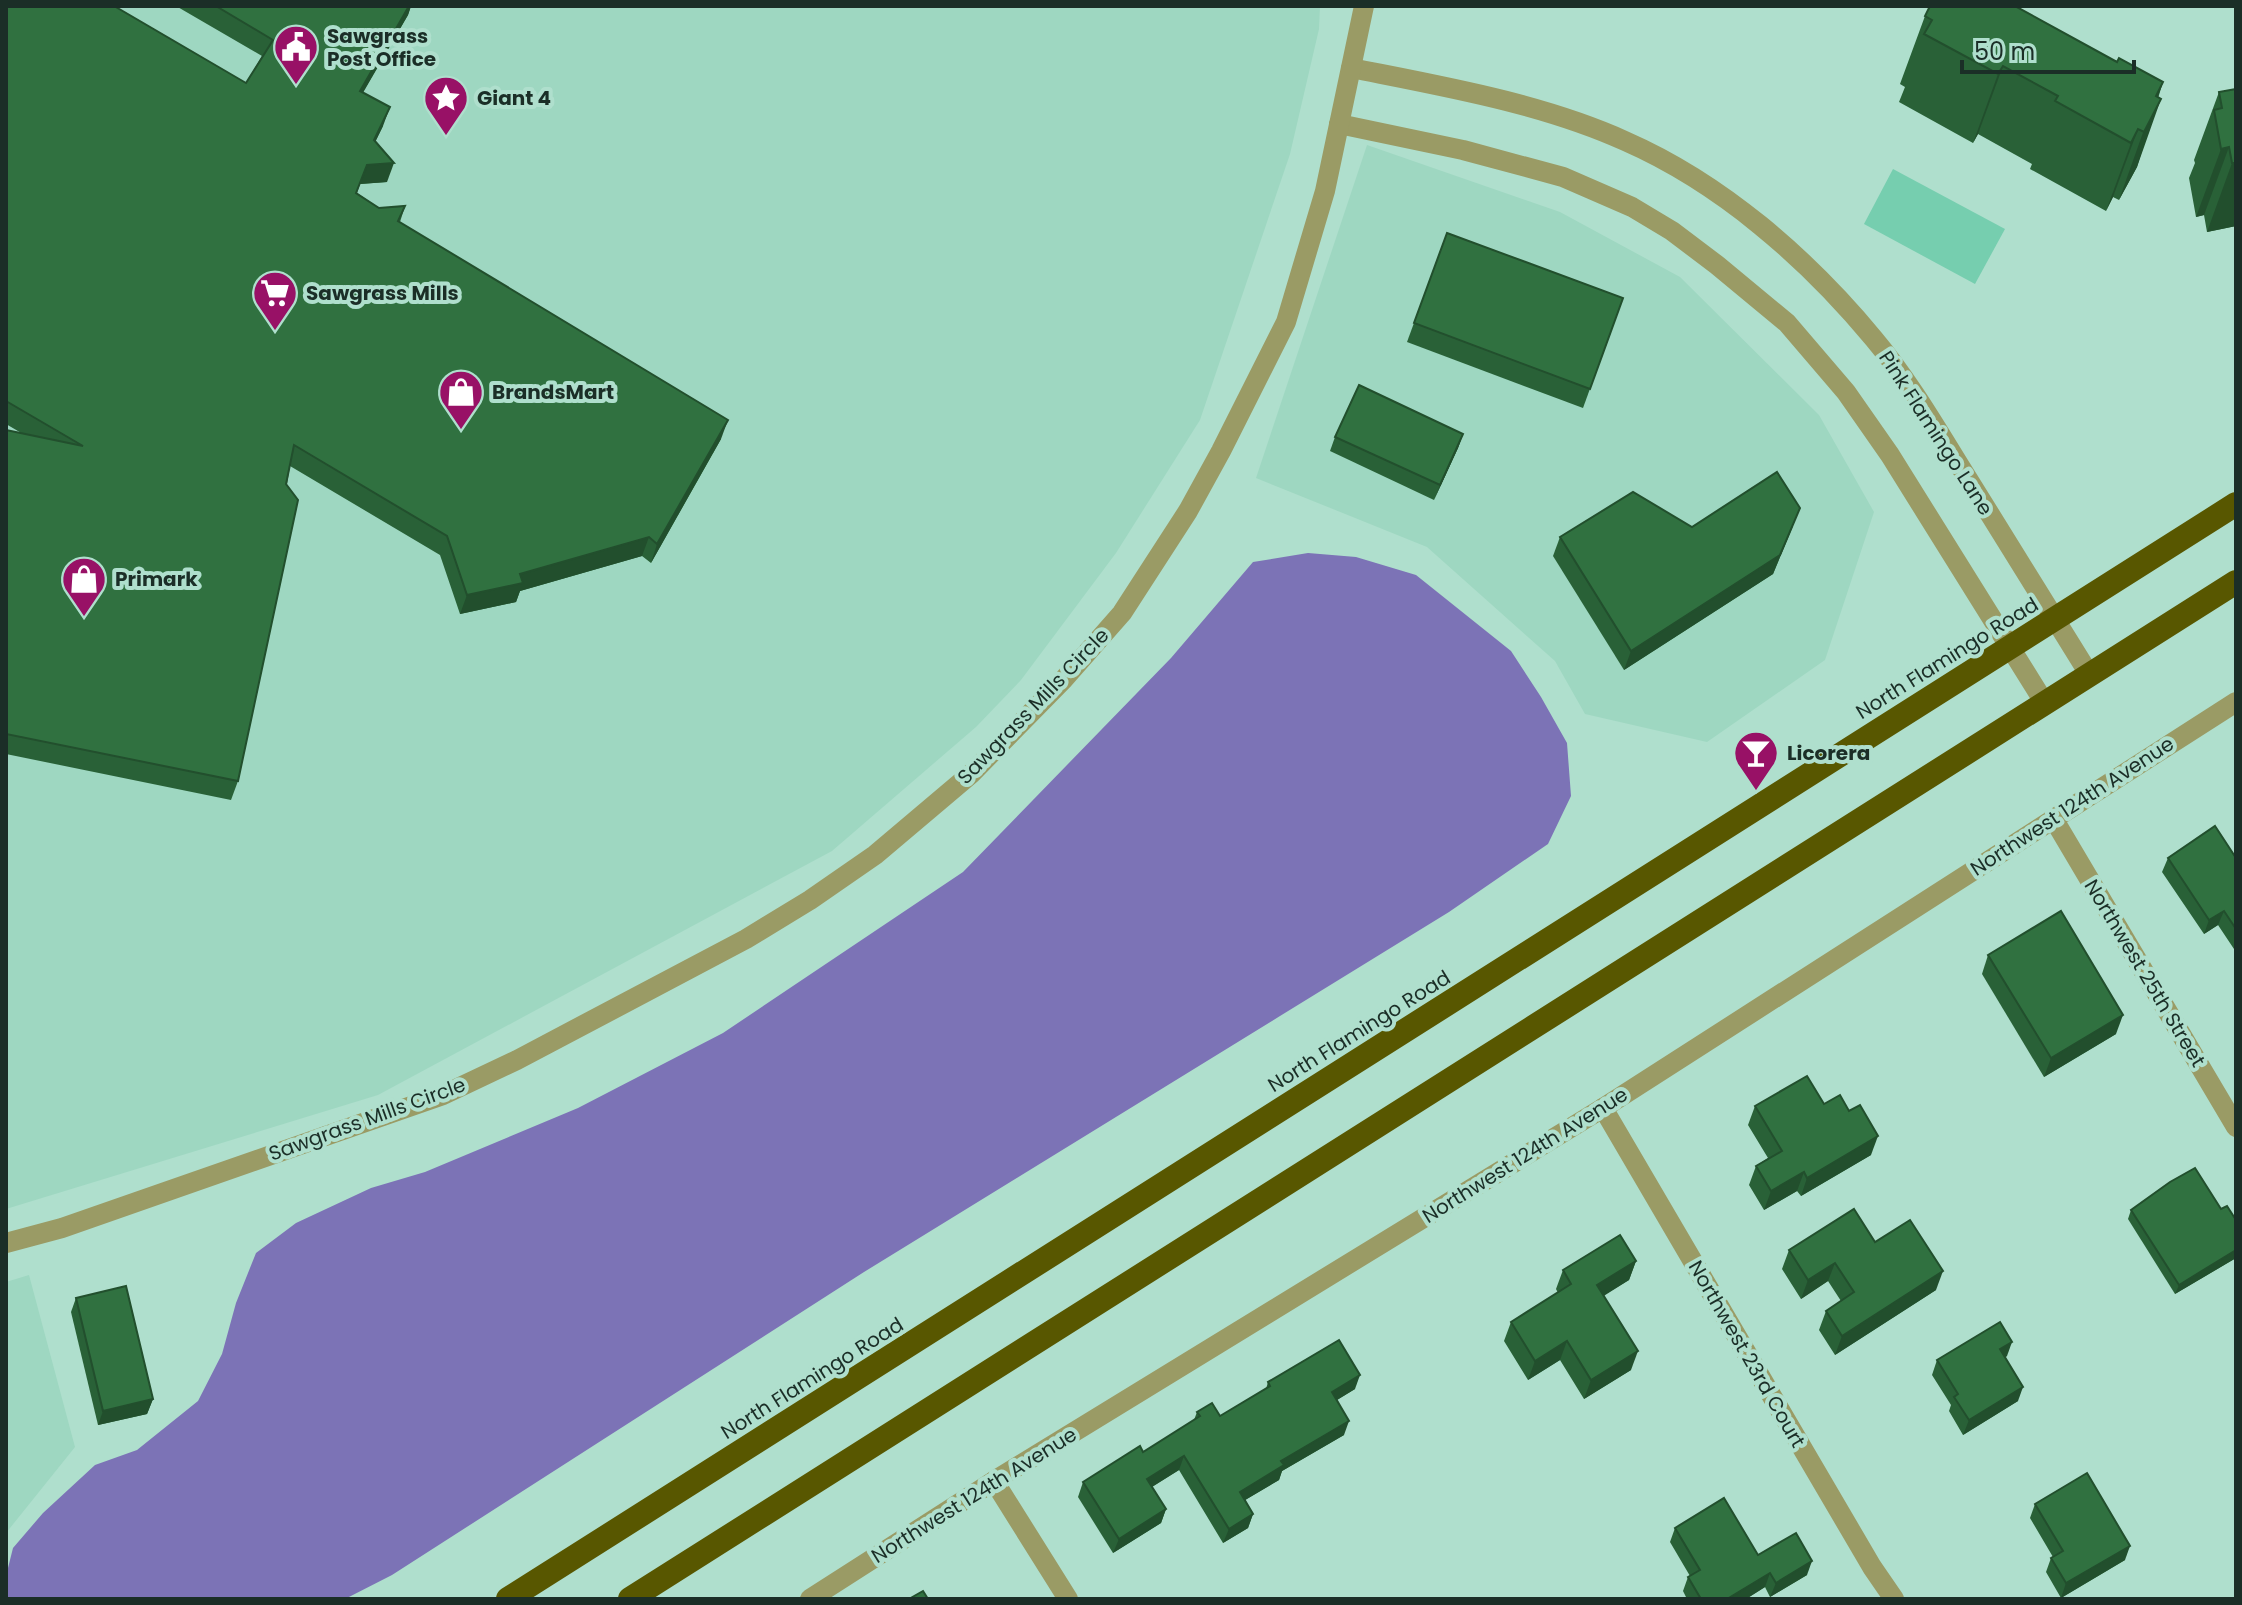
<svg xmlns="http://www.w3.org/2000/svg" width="2242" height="1605" font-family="Poppins,sans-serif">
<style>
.built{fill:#9ed7c1}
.green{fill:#76ceaf}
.water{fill:#7c73b6}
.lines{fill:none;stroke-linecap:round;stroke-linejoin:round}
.minor{stroke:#9a9b65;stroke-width:20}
.highway{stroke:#585700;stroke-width:24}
.wall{fill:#296137}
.shaded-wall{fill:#224f2d}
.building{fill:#307140;stroke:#224f2d;stroke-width:2}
.labels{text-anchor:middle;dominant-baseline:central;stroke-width:8;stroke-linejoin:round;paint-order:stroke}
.poi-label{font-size:20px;font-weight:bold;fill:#1b2e27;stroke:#afdfcd;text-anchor:start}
.street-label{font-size:20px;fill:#1b2e27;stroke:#afdfcd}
</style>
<rect width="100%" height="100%" fill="#afdfcd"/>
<g class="built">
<polygon points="6,6 1320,6 1319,29 1290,154 1200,420 1116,553 1021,680 976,727 832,851 378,1095 6,1209"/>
<polygon points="1367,145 1560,212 1680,277 1819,415 1874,512 1825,660 1707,742 1585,714 1555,661 1427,547 1256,478"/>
<polygon points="29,1275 75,1447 6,1533 6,1282"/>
</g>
<polygon class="green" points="1893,169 2005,229 1975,284 1864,224"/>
<polygon class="water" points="1308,553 1356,557 1416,575 1511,651 1541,697 1567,743 1571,796 1548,844 1449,912 864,1272 392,1575 345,1599 6,1599 6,1576 13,1548 43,1513 95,1465 137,1450 198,1401 222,1354 236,1303 256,1253 296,1223 371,1188 425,1172 578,1108 723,1033 963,872 1171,658 1253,562"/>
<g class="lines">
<g class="minor">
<path d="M1351,68C1441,86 1541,103 1625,141C1721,183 1807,258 1874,339C1910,382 1938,431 1968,479C2008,544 2048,609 2089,674"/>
<polyline points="1339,124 1463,150 1563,177 1632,207 1672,231 1717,265 1787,323 1846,392 1890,455 2044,702"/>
<polyline points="2053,818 2236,1127"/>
<polyline points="1603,1108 1872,1567 1894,1599"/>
<polyline points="6,1243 62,1228 443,1095 517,1060 746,939 810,900 875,855 972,773 1064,679 1122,613 1188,511 1221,451 1286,322 1325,191 1364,6"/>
<polyline points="994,1481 1068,1599"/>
<polyline points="810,1599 994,1481 1603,1108 2236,702"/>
</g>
<g class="highway">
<polyline points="508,1599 2236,504"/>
<polyline points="630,1599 2236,582"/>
</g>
</g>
<g class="wall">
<polygon points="6,6 246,83 262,56 176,6 411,6 408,15 363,92 383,126 375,142 387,182 360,184 357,193 379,208 405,206 400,222 721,439 651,563 642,556 520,591 516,602 460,614 440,555 290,466 238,781 231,800 6,754 6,430 23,434 6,424"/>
<polygon points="1925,16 2117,62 2163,82 2137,167 2119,200 2113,197 2106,211 2030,169 2032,164 1978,134 1973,143 1899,102 1905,87 1900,84"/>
<polygon points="2236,89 2236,226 2207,232 2204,215 2196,217 2189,178 2195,163 2194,160 2219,92"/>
<polygon points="1447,233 1623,298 1583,408 1407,342"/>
<polygon points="1463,434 1458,448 1434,500 1330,451 1335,437"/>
<polygon points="1793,526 1773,574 1624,670 1553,556 1560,537 1692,527"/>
<polygon points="2168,858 2236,858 2236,952 2218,925 2204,934 2162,872"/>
<polygon points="1988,955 2116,1034 2044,1077 1982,974"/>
<polygon points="1824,1104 1871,1155 1801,1196 1797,1191 1764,1210 1749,1185 1756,1166 1768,1158 1748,1125 1755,1106"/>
<polygon points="2221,1209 2236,1220 2236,1258 2175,1294 2128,1219 2131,1210"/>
<polygon points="1875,1242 1936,1290 1835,1355 1819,1330 1826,1311 1841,1301 1828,1281 1801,1299 1782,1269 1789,1250"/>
<polygon points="1636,1261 1629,1280 1604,1295 1631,1370 1584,1399 1560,1360 1528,1380 1504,1341 1511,1322 1558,1293 1556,1289 1563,1270"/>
<polygon points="76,1298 153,1399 147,1414 98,1425 71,1312"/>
<polygon points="2007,1356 2005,1357 2018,1401 1963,1435 1949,1411 1951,1405 1932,1375 1937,1360"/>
<polygon points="1268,1382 1355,1389 1337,1400 1344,1435 1282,1471 1279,1480 1245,1500 1253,1514 1248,1528 1223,1543 1179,1470 1152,1487 1166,1509 1161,1523 1113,1553 1078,1497 1083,1482 1143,1452 1194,1420 1197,1412 1220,1416 1266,1389"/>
<polygon points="2035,1504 2125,1560 2061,1598 2046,1572 2051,1558 2053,1557 2030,1518"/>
<polygon points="1675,1528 1758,1555 1807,1575 1770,1597 1765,1587 1746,1599 1687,1599 1683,1591 1688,1577 1690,1576 1670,1542"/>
</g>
<g class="shaded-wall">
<polygon points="409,6 411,6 408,15 353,110 360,91"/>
<polygon points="2003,66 1978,134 1973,143 1998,74"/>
<polygon points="2163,82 2149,122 2161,99 2137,167 2119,200 2156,96"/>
<polygon points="390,107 383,126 367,159 374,140"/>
<polygon points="2138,129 2113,197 2106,211 2131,143"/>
<polygon points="2229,147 2204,215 2196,217 2221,149"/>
<polygon points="394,163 387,182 360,184 367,165"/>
<polygon points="2232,163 2236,163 2236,226 2207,232"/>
<polygon points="728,420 721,439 651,563 657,544"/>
<polygon points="1463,434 1458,448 1434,500 1440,485"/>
<polygon points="1800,508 1773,574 1624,670 1631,651"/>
<polygon points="649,537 642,556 520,591 516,602 460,614 467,595 520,574"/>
<polygon points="2224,911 2218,925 2204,934 2209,920"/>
<polygon points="2123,1015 2116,1034 2044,1077 2051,1058"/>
<polygon points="1878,1136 1871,1155 1801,1196 1807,1178"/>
<polygon points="1804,1172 1797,1191 1764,1210 1771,1191"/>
<polygon points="2236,1250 2236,1258 2175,1294 2179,1285"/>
<polygon points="1636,1261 1629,1280 1591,1304 1597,1285"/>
<polygon points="1835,1263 1828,1281 1801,1299 1808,1280"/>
<polygon points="1943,1271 1936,1290 1835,1355 1842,1336"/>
<polygon points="1567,1341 1560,1360 1528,1380 1535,1361"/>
<polygon points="2012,1342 2007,1356 1995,1364 2000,1349"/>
<polygon points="1638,1351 1631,1370 1584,1399 1591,1380"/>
<polygon points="1360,1375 1355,1389 1327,1406 1332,1392"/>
<polygon points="2023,1387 2018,1401 1963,1435 1969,1420"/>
<polygon points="153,1399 147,1414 98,1425 103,1411"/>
<polygon points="1349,1421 1344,1435 1282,1471 1279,1480 1235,1506 1240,1492 1281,1461"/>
<polygon points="1184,1456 1179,1470 1142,1493 1147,1479"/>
<polygon points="1166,1509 1161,1523 1113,1553 1119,1539"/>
<polygon points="1253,1514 1248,1528 1223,1543 1229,1529"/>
<polygon points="2130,1546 2125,1560 2061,1598 2066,1583"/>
<polygon points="1812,1561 1807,1575 1770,1597 1776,1583"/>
<polygon points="1770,1573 1765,1587 1746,1599 1727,1599"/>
</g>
<g class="building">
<polygon points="6,6 114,6 246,83 273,40 216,6 409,6 360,91 390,107 374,140 394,163 367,165 356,193 379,208 405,206 398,221 728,420 657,544 649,537 520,574 523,583 467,595 447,536 294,445 286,484 298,500 238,781 6,734 6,430 83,446 6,401"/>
<polygon points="1930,6 2015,6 2117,62 2119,58 2163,82 2156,96 2161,99 2144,132 2138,129 2131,143 2055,101 2058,96 2003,66 1998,74 1924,34 1932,20 1925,16"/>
<polygon points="2236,89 2236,163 2232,163 2229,147 2221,149 2214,110 2222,108 2219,92"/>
<polygon points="1447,233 1623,298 1590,389 1414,323"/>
<polygon points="1359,385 1463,434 1440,485 1335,437"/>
<polygon points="1777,472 1800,508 1780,555 1631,651 1560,537 1633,492 1692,527"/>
<polygon points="2215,826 2236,858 2236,929 2224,911 2209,920 2168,858"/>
<polygon points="2061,911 2123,1015 2051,1058 1988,955"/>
<polygon points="1807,1076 1824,1104 1840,1095 1849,1111 1860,1105 1878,1136 1807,1178 1804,1172 1771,1191 1756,1166 1782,1151 1755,1106"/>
<polygon points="2195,1168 2221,1209 2227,1206 2236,1220 2236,1250 2179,1285 2131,1210 2170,1182"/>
<polygon points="1854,1209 1875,1242 1910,1220 1943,1271 1842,1336 1826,1311 1854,1292 1835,1263 1808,1280 1789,1250"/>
<polygon points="1620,1235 1636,1261 1597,1285 1638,1351 1591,1380 1567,1341 1535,1361 1511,1322 1571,1284 1563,1270"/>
<polygon points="126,1286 153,1399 103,1411 76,1298"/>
<polygon points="2000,1322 2012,1342 2000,1349 2023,1387 1969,1420 1954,1397 1958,1394 1937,1360"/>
<polygon points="1339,1340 1360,1375 1332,1392 1349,1421 1281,1461 1284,1465 1240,1492 1253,1514 1229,1529 1184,1456 1147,1479 1166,1509 1119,1539 1083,1482 1140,1446 1143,1452 1200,1416 1197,1412 1212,1403 1220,1416 1270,1386 1268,1382"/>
<polygon points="2087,1473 2130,1546 2066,1583 2051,1558 2063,1551 2035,1504"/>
<polygon points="1724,1498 1758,1555 1796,1533 1812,1561 1776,1583 1770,1573 1727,1599 1701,1599 1688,1577 1700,1570 1675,1528"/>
<polygon points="923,1591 928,1599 909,1599"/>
</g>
<defs>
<g id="civic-pin" transform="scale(2.3)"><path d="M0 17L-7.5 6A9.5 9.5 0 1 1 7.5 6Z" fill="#981166" stroke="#afdfcd"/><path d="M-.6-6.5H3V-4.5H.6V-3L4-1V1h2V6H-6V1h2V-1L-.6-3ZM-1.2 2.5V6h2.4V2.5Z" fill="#fff"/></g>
<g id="sight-pin" transform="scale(2.3)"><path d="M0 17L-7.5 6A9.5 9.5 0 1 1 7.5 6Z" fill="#981166" stroke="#afdfcd"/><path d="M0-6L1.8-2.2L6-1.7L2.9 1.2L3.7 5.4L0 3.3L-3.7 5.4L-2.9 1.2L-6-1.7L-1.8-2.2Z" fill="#fff"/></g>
<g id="supermarket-pin" transform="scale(2.3)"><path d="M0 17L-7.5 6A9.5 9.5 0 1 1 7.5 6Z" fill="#981166" stroke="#afdfcd"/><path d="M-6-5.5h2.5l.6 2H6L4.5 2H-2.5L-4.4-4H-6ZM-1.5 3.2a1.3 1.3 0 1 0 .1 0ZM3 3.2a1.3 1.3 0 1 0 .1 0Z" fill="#fff"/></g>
<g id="shop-pin" transform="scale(2.3)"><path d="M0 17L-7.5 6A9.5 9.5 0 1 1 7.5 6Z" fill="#981166" stroke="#afdfcd"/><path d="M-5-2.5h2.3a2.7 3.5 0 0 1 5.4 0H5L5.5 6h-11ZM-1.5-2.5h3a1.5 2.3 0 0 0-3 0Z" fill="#fff"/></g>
<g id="bar-pin" transform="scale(2.3)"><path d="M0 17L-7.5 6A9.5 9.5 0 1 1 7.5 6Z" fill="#981166" stroke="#afdfcd"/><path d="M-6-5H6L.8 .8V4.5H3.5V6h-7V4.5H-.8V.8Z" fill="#fff"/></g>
</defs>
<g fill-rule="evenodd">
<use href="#civic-pin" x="296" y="47"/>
<use href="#sight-pin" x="446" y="98"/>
<use href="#supermarket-pin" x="275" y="293"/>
<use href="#shop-pin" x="461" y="392"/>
<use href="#shop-pin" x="84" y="579"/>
<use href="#bar-pin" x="1756" y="753"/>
</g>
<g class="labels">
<g class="poi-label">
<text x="327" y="36">Sawgrass<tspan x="327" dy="23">Post Office</tspan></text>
<text x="477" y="98">Giant 4</text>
<text x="306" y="293">Sawgrass Mills</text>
<text x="492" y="392">BrandsMart</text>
<text x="115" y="579">Primark</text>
<text x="1787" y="753">Licorera</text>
</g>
<g class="street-label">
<text transform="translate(1936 433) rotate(57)">Pink Flamingo Lane</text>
<text transform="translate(1947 658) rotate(-32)">North Flamingo Road</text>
<text transform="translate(1033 706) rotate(-46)">Sawgrass Mills Circle</text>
<text transform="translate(2072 806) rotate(-33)">Northwest 124th Avenue</text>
<text transform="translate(2145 973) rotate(59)">Northwest 25th Street</text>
<text transform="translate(1359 1031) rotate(-32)">North Flamingo Road</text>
<text transform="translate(367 1119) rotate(-20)">Sawgrass Mills Circle</text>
<text transform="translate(1525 1155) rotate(-32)">Northwest 124th Avenue</text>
<text transform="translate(1747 1354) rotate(60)">Northwest 23rd Court</text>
<text transform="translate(812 1378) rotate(-32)">North Flamingo Road</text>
<text transform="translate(974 1495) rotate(-32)">Northwest 124th Avenue</text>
</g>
</g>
<rect width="2242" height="1605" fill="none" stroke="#1b2e27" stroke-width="16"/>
<path d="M1962 60v12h172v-12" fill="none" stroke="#1b2e27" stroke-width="4"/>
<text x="1974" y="60" font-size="24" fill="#1b2e27" stroke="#afdfcd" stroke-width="6" paint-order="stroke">50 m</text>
</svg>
